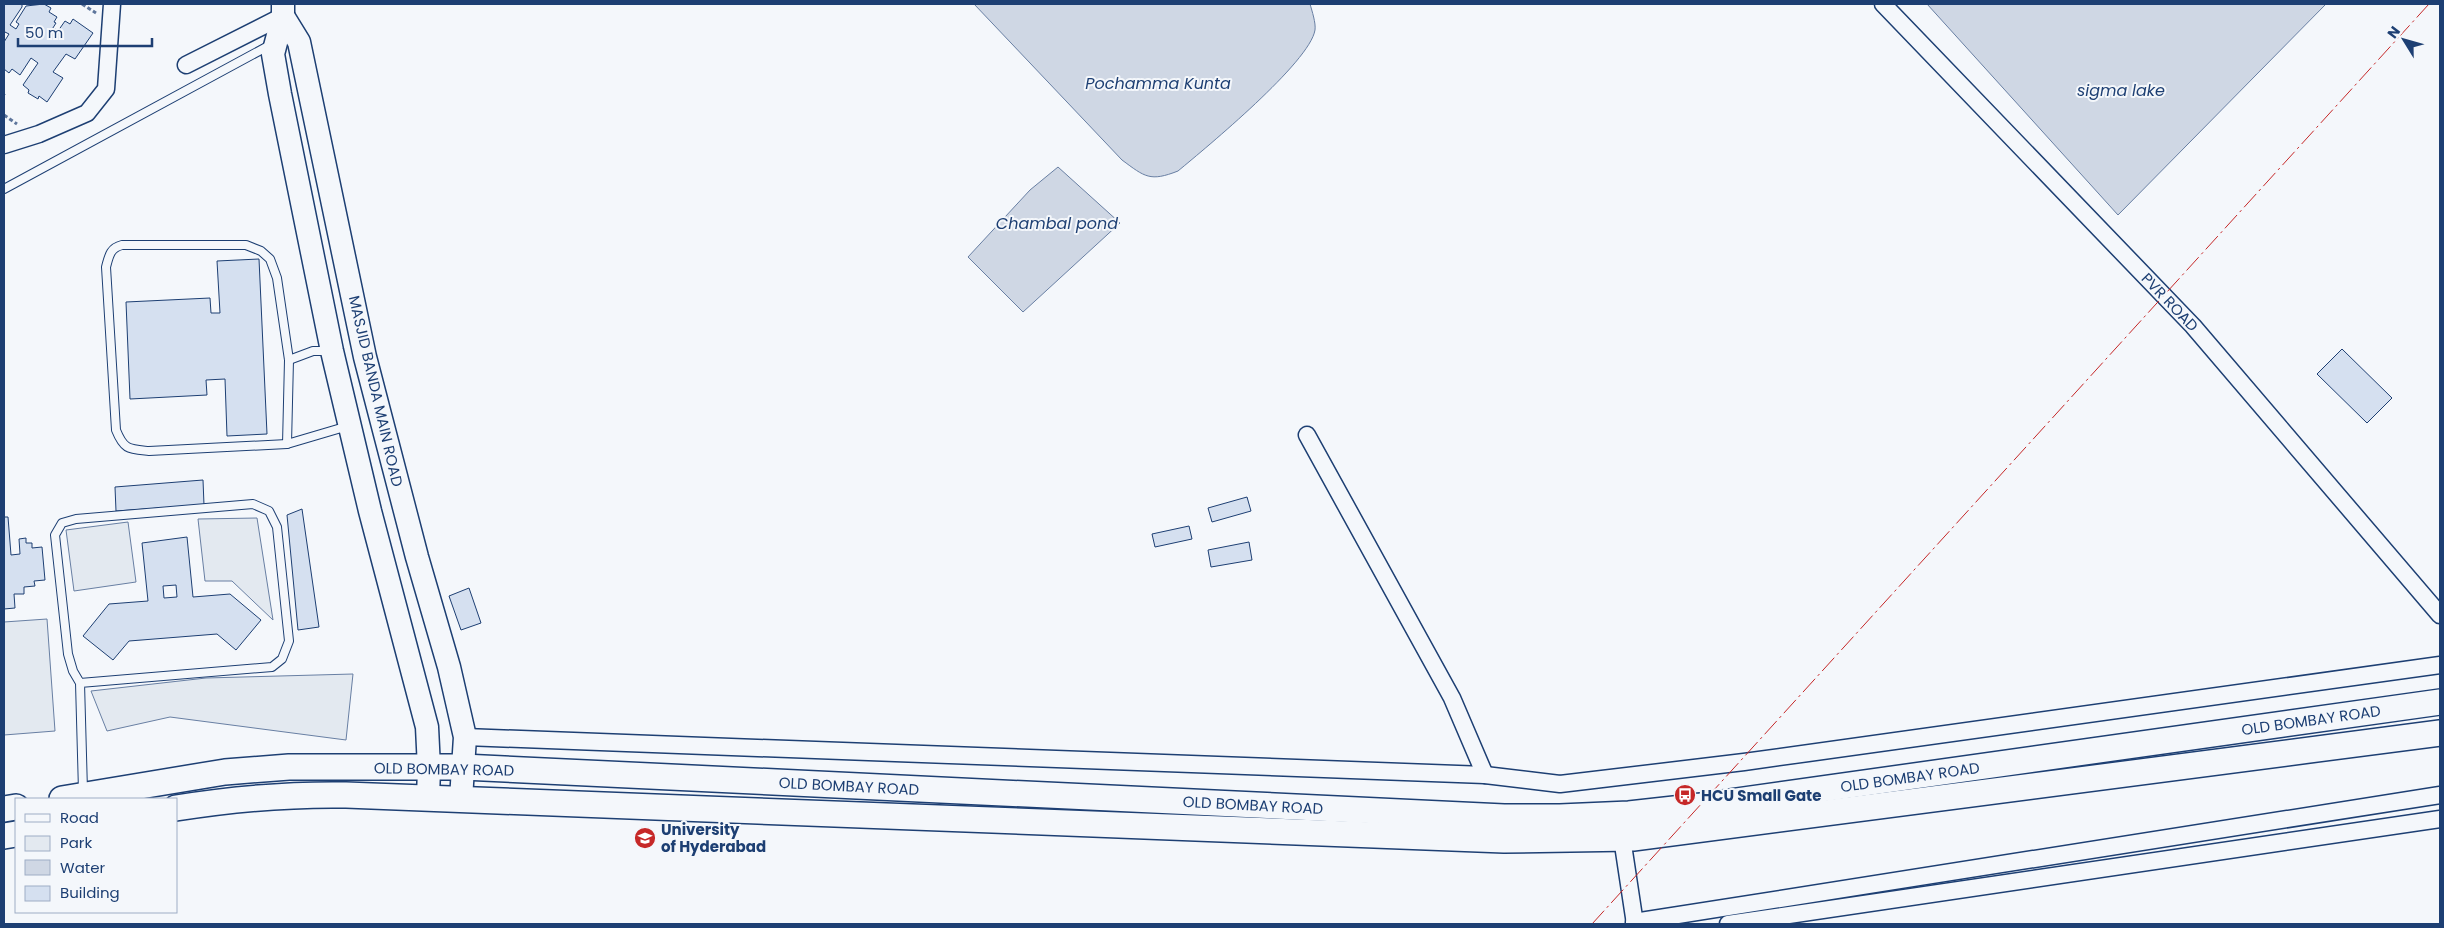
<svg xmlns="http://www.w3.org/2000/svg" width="2444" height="928" font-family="Poppins,sans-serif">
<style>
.green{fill:#e3e9f0;stroke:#687fa3}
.water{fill:#cfd7e4;stroke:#687fa3}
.building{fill:#d5e0f0;stroke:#1d3f73;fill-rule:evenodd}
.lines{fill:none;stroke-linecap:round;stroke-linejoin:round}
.service-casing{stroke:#1d3f73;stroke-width:10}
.minor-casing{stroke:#1d3f73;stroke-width:19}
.secondary-casing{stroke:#1d3f73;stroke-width:25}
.primary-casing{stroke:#1d3f73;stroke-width:28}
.path{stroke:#5e769c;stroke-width:3;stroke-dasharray:4 2.5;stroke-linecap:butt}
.service{stroke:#f4f7fb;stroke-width:8}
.minor{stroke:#f4f7fb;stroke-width:16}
.secondary{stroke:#f4f7fb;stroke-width:22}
.primary{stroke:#f4f7fb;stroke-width:25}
.power{stroke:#c62828;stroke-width:1;stroke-dasharray:18 4 2.5 4;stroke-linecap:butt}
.labels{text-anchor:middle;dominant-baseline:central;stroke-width:4;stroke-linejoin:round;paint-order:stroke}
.street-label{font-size:15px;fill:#1d3f73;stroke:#f4f7fb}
.poi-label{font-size:15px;font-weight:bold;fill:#1d3f73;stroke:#f4f7fb;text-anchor:start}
.water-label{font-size:16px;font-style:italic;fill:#1d3f73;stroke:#f4f7fb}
</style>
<rect width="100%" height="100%" fill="#f4f7fb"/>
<g class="green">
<polygon points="257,518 273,620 232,581 205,581 198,519"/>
<polygon points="128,522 136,582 74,591 66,530"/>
<polygon points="47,619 55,731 4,735 4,622"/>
<polygon points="353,674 346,740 170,717 107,731 91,691 206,678"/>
</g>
<g class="water">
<path d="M974,4H1310C1312,11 1316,23 1315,30C1310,62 1207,147 1178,171C1150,182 1145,177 1122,160Z"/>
<polygon points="1927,4 2326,4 2118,215"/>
<polygon points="1058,167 1120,223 1023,312 968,257 1030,190"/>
</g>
<g class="building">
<polygon points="4,4 22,4 22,7 10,25 16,29 19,24 16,22 26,6 44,4 51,8 49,12 57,17 54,22 56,23 51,31 53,32 55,29 58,31 65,21 70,24 73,19 93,33 75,59 66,54 53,72 63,78 47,102 39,96 38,99 28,93 29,90 23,85 38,63 31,58 20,75 12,69 9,73 4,69 4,42 9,34 5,32 4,34"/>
<polygon points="259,259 267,434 227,436 225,379 206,380 207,395 130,399 126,302 210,298 211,313 220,313 217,261"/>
<polygon points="2342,349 2392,398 2367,423 2317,374"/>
<polygon points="203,480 204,505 116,511 115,487"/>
<polygon points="1247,497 1251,511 1212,522 1208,508"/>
<polygon points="302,509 319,627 298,630 287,515"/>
<polygon points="4,517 8,517 11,555 20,554 19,539 26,538 26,543 32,543 32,548 42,547 45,580 34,581 35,586 24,587 24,594 14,594 15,608 4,609"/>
<polygon points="1189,526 1192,539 1155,547 1152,534"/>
<path d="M187,537L193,597L230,594L261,620L236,650L217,634L129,641L113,660L83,636L109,604L148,601L142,543ZM176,585L177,597L164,598L163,586Z"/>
<polygon points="1249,542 1252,560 1211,567 1208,550"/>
<polygon points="469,588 481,623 461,630 449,596"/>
</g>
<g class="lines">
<g class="service-casing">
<g id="service">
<polyline points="4,189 272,44"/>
<path d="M122,245H246L261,251L270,259L277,278L289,360L287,444L149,451C129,449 124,450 116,430L106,267C109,256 110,248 122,245Z"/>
<polyline points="289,360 313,351 330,351"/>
<polyline points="287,444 348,426"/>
<polyline points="80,683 272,667 282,659 289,641 277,527 269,511 253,504 76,519 62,523 55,535 68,654 73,671 80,683 83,791"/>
</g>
</g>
<g class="minor-casing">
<g id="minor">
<polyline points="1883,4 2193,326 2440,615"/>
<polyline points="186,65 283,16"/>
<polyline points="4,145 39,134 87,113 106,89 112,4"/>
<polyline points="1307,435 1452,698 1485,775"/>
<polyline points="465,737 1485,775 1560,784 1744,762 2440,665"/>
<polyline points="1622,838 1635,924"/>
<polyline points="1634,922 2440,795"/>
<polyline points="1728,924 2440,819"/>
</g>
</g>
<g class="secondary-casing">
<g id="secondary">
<polyline points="283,4 283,16 273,54 280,94 332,351 370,511 427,727 429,768 428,798"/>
<polyline points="283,16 299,42 365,357 417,557 449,667 465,737 461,799"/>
</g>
</g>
<g class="primary-casing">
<g id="primary">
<polyline points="62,799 225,772 289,767 463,767 1504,817 1560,817 1629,814 1701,806 2440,702"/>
<path d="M176,808C233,799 288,794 346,795L1504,840L1633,838L2440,733"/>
<polyline points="4,809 16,807"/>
<polyline points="4,836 16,834"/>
</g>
</g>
<g class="path">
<polyline points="82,4 96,13"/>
<polyline points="4,94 4,95"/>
<polyline points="4,115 17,124"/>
</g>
<use href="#service" class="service"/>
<use href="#minor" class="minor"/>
<use href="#secondary" class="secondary"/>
<use href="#primary" class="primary"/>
<polyline class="power" points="1592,924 2429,4"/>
</g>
<defs>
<g id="bus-disc" transform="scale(1.125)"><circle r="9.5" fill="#c62828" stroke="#f4f7fb"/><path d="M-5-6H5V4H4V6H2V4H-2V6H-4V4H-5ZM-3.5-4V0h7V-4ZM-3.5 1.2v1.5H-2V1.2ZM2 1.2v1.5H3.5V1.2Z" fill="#fff"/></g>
<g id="university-disc" transform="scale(1.125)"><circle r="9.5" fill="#c62828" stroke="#f4f7fb"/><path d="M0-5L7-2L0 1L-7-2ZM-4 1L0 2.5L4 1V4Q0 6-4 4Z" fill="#fff"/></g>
</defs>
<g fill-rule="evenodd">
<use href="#bus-disc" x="1685" y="795"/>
<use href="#university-disc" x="645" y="838"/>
</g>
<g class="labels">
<g class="street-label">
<text transform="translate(2170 302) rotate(46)">PVR ROAD</text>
<text transform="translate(376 391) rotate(77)">MASJID BANDA MAIN ROAD</text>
<text transform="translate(2311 720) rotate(-8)">OLD BOMBAY ROAD</text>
<text transform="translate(444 769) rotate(1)">OLD BOMBAY ROAD</text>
<text transform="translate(1910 777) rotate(-8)">OLD BOMBAY ROAD</text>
<text transform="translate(849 786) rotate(3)">OLD BOMBAY ROAD</text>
<text transform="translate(1253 805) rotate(3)">OLD BOMBAY ROAD</text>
</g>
<g class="poi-label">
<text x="1701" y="795">HCU Small Gate</text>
<text x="661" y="829">University<tspan x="661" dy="17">of Hyderabad</tspan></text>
</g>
<g class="water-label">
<text x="1158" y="83">Pochamma Kunta</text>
<text x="2121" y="90">sigma lake</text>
<text x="1057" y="223">Chambal pond</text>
</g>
</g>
<rect width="2444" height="928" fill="none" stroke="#1d3f73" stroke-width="10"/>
<rect x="15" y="798" width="162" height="115" fill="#f4f7fb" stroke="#9eadc5"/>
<rect x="25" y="814" width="25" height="8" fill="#f4f7fb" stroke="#9eadc5"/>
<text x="60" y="823" font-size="15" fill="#1d3f73">Road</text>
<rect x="25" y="836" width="25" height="15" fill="#e3e9f0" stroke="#9eadc5"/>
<text x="60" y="848" font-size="15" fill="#1d3f73">Park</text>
<rect x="25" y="860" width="25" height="15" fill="#cfd7e4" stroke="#9eadc5"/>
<text x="60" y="873" font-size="15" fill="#1d3f73">Water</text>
<rect x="25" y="886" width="25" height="15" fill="#d5e0f0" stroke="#9eadc5"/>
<text x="60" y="898" font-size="15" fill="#1d3f73">Building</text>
<g transform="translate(2404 40) rotate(307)" stroke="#f4f7fb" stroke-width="4" paint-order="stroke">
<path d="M0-4L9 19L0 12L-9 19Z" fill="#1d3f73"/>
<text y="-8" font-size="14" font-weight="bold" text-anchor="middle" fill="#1d3f73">N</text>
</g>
<path d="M18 38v8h134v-8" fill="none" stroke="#1d3f73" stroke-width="2.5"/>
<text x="25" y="38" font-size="15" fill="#1d3f73" stroke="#f4f7fb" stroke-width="4" paint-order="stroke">50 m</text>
</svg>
